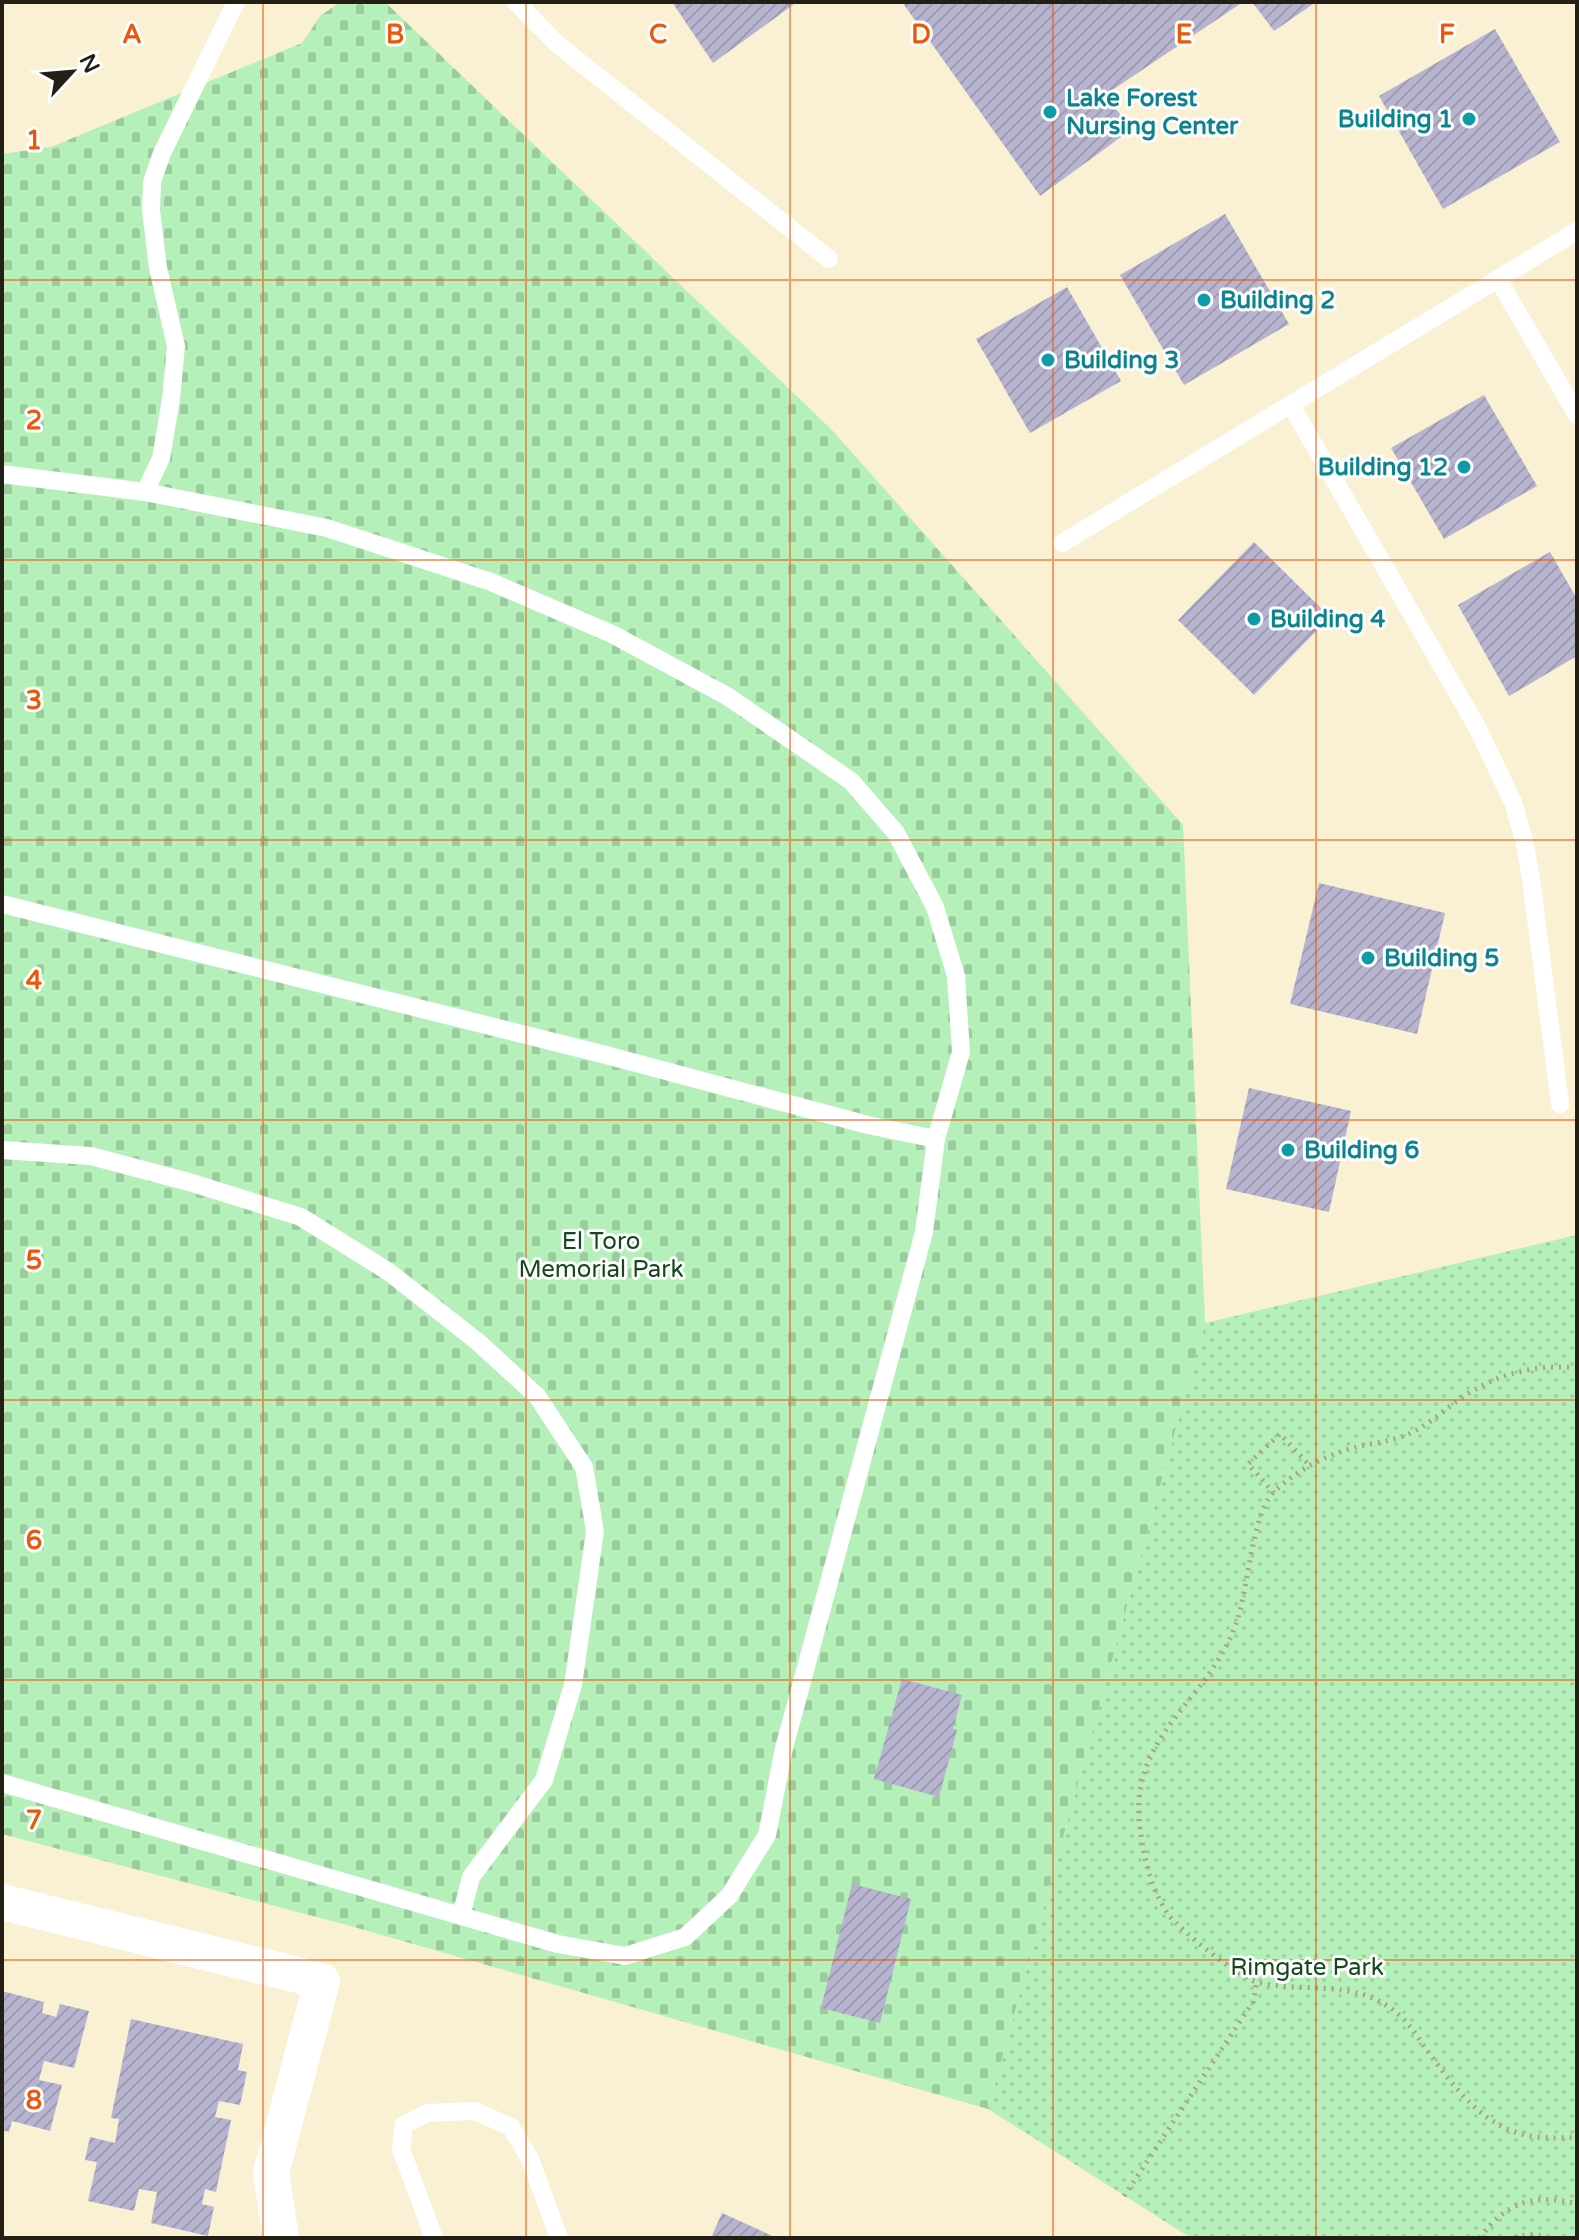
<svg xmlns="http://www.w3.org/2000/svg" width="1579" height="2240" font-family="'Varela Round',sans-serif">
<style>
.green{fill:url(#green-dots)}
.cemetery{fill:url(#cemetery-stones)}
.building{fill:url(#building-hatch)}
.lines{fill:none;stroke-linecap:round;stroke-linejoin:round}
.path{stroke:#a9a18c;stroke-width:5;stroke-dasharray:2 6;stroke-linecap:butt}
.service{stroke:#fff;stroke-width:18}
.minor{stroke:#fff;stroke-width:36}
.grid{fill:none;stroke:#e8590c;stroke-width:2;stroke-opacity:0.55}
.culture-dot{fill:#0f9aa8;stroke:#fdfdfd;stroke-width:3}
.labels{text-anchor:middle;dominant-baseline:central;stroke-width:6;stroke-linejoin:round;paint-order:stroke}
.culture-label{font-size:24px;font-weight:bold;fill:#0d838f;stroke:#fdfdfd;text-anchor:start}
.park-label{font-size:24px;fill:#16471e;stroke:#fdfdfd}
.grid-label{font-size:26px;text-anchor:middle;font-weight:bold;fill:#e8590c;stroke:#fdfdfd;stroke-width:6;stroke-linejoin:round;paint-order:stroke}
</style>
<defs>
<pattern id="green-dots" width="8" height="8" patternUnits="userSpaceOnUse" patternTransform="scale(2)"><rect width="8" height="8" fill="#b5efb9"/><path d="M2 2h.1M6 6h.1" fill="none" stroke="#9bcc9e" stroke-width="1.8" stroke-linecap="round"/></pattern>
<pattern id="cemetery-stones" width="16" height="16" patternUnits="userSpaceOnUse" patternTransform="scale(2)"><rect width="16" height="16" fill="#b5efb9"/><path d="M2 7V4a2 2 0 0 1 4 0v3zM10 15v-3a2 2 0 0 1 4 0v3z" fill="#9bcc9e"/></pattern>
<pattern id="building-hatch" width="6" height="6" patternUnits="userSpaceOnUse" patternTransform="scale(2)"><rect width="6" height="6" fill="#b7b4d0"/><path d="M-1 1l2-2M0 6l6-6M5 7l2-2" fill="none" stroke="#9d9ab2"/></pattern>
</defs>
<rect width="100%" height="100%" fill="#faf0d3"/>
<polygon class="green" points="1577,1235 1577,2238 1191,2238 988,2109 1205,1323"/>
<polygon class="cemetery" points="341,2 385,2 831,429 1183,825 1205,1323 988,2109 347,1925 2,1834 2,154 51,147 302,43 321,15"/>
<g class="building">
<polygon points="672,2 797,2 713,63"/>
<polygon points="902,2 1243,2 1105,95 1132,129 1040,196"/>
<polygon points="1252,2 1316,2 1274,31"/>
<polygon points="1495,29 1560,142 1443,209 1379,96"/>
<polygon points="1225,214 1289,324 1184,385 1120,275"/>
<polygon points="1067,287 1121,381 1030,433 976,339"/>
<polygon points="1484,395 1537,486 1444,539 1391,448"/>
<polygon points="1254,542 1330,617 1254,695 1178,620"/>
<polygon points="1550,552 1577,599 1577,656 1509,696 1458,605"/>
<polygon points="1319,883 1445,913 1417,1034 1290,1004"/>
<polygon points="1249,1088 1351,1111 1329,1212 1226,1189"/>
<polygon points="902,1679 962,1695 953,1729 957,1730 939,1797 874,1779"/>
<polygon points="852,1884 911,1899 880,2023 821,2008"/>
<polygon points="2,1991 44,2002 42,2013 56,2017 60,2004 89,2011 74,2068 44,2061 39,2080 62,2085 50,2131 12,2121 9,2132 2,2130"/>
<polygon points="131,2019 243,2044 238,2070 247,2072 240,2105 219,2101 215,2117 231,2120 216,2192 205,2189 202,2204 214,2207 208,2236 151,2223 157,2192 139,2189 134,2211 88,2201 97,2162 85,2160 90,2137 115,2143 119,2119 111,2118"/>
<polygon points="722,2213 777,2238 711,2238"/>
</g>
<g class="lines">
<g class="path">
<path d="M1577,1368C1537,1364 1500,1373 1466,1395C1444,1409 1427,1428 1401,1437C1387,1442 1371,1443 1357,1447C1326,1455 1296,1470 1273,1493C1252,1514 1248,1592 1236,1624C1206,1707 1121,1737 1142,1841C1146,1866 1153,1892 1168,1914C1181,1931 1240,1979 1260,1983C1303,1992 1347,1981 1386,2005C1406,2017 1416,2035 1429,2053C1457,2091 1487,2132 1538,2137C1551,2139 1564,2137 1577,2138"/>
<polyline points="1274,1493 1248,1464 1280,1434 1310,1466"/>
<polyline points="1124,2196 1253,2002 1257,1983"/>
<path d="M1480,2238C1505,2202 1535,2193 1577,2204"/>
<path d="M1515,2238C1527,2233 1535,2234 1547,2238"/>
</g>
<g class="service">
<polyline points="516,2 557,44 829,259"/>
<polyline points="1498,279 1577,415"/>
<polyline points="1291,405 1477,727 1513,802 1524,840 1531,879 1560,1104"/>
<polyline points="2,474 145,492 327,528 491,582 612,634 727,696 851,781 896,833 935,907 956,976 961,1052 936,1139 924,1232 784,1748 767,1835 729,1896 685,1937 625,1956 558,1944 2,1783"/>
<polyline points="145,492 161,458 171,399 176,346 158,268 151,210 152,182 162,153 236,2"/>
<polyline points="1062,543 1577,231"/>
<polyline points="2,904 606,1055 868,1125 936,1139"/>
<polyline points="2,1150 91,1156 189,1182 301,1217 389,1272 478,1342 537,1396 584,1467 595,1531 573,1685 544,1780 471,1877 461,1916"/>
<polyline points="434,2238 401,2149 404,2125 427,2113 475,2111 511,2127 530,2159 559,2238"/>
</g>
<polyline class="minor" points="2,1902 322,1981 271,2173 281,2238"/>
</g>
<path class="grid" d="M263,2V2238M526,2V2238M790,2V2238M1053,2V2238M1316,2V2238M2,280H1577M2,560H1577M2,840H1577M2,1120H1577M2,1400H1577M2,1680H1577M2,1960H1577"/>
<g class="culture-dot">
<circle cx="1050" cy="112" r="8"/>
<circle cx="1469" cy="119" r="8"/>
<circle cx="1204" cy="300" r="8"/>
<circle cx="1048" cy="360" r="8"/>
<circle cx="1464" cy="467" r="8"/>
<circle cx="1254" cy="619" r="8"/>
<circle cx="1368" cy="958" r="8"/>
<circle cx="1288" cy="1150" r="8"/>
</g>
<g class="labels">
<g class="culture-label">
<text x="1066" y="98">Lake Forest<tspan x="1066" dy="28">Nursing Center</tspan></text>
<text x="1453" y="119" text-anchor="end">Building 1</text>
<text x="1220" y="300">Building 2</text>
<text x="1064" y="360">Building 3</text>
<text x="1448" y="467" text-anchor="end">Building 12</text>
<text x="1270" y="619">Building 4</text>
<text x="1384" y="958">Building 5</text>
<text x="1304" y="1150">Building 6</text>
</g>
<g class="park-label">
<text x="601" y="1241">El Toro<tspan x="601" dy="28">Memorial Park</tspan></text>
<text x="1307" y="1967">Rimgate Park</text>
</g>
</g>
<g class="grid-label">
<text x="132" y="43">A</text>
<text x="395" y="43">B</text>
<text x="658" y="43">C</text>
<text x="921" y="43">D</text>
<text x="1184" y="43">E</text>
<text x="1447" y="43">F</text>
<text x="34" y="149">1</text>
<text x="34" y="429">2</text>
<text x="34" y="709">3</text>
<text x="34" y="989">4</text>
<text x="34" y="1269">5</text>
<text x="34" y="1549">6</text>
<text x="34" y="1829">7</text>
<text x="34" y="2109">8</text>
</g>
<rect width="1579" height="2240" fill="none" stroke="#231f15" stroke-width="8"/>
<g transform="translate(72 72) rotate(64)" stroke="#fdfdfd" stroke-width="6" paint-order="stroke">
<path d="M0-6L14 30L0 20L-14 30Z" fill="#231f15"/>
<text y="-12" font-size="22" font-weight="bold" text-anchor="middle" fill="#231f15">N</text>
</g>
</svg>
